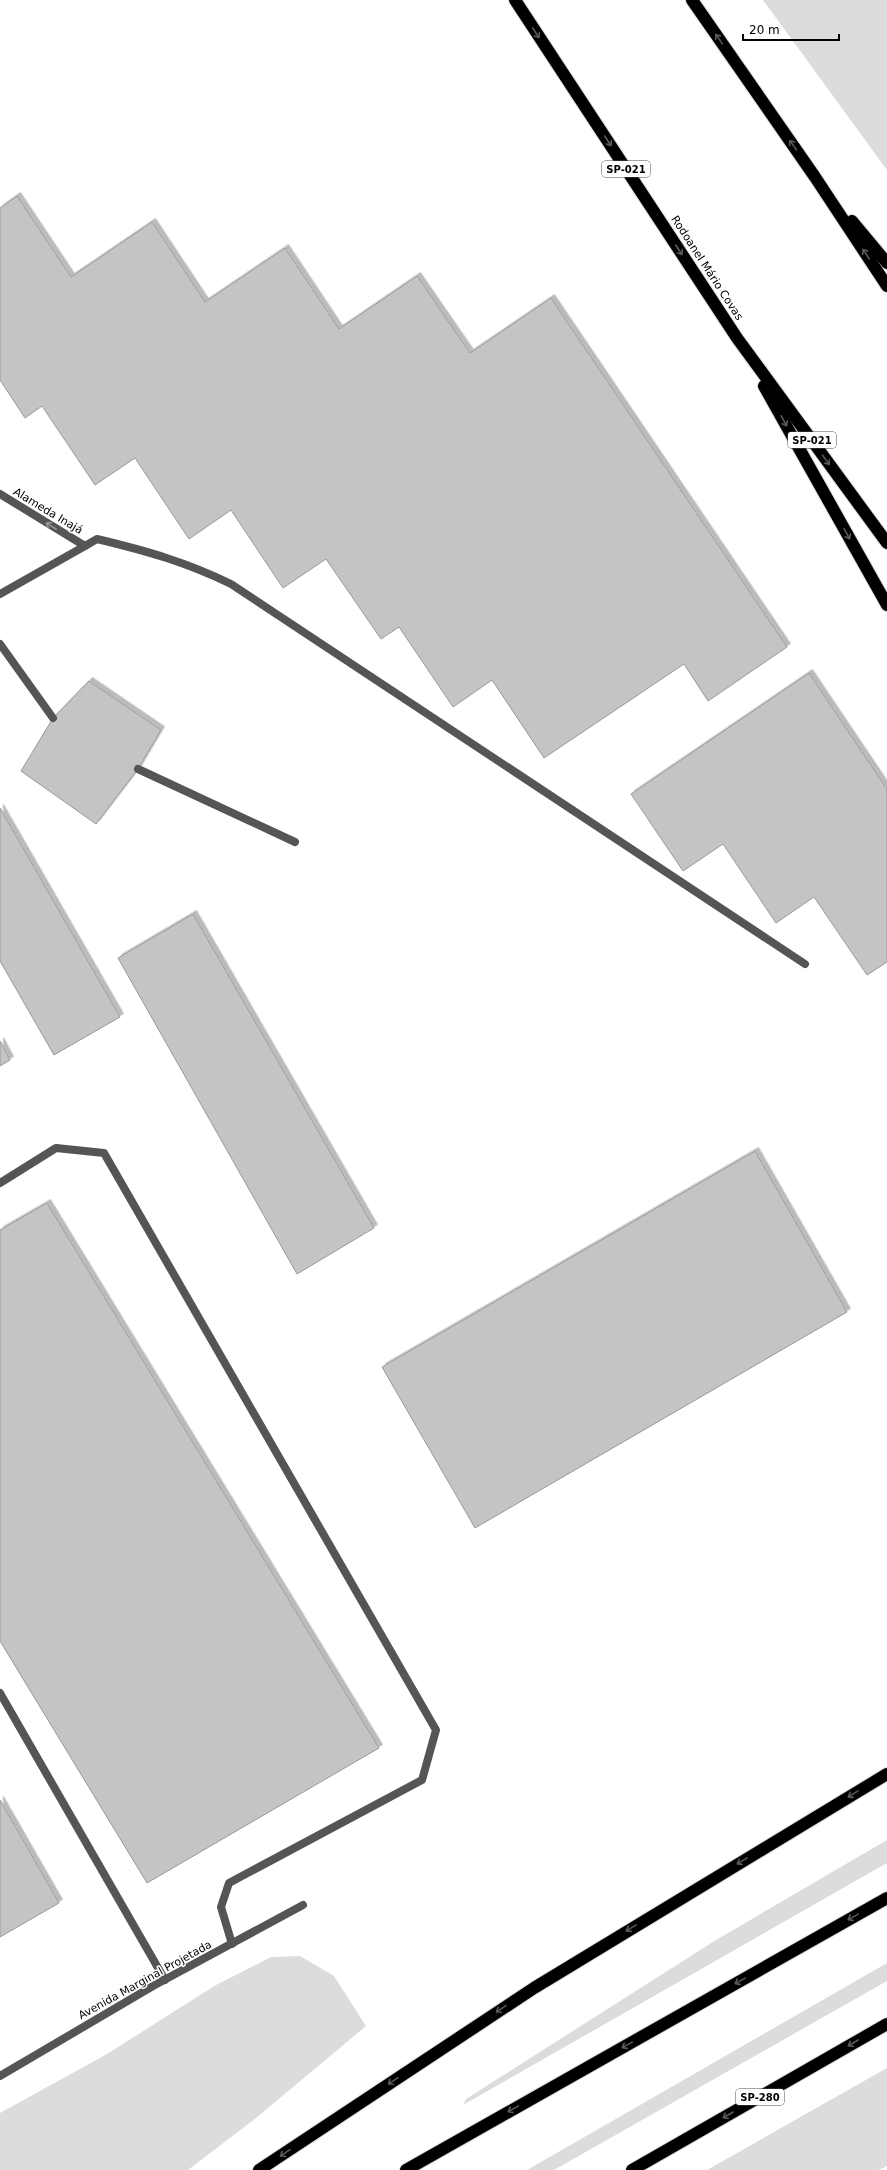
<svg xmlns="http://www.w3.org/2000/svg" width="887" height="2170" font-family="'DejaVu Sans',sans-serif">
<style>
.green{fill:#dcdcdc}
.building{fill:#c4c4c4;stroke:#999;filter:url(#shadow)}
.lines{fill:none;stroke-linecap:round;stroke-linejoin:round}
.highway-casing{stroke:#dbdbdb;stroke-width:14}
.lane{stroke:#555;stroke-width:8}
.street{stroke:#555;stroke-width:8}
.highway{stroke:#000;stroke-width:12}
.oneway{stroke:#595959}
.oneway2{stroke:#999}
.labels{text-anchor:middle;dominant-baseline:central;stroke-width:3;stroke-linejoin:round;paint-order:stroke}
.shield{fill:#fff;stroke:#4c4c4c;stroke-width:1}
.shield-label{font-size:10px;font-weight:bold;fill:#000}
.street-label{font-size:11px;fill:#000;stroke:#fff}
</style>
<defs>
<filter id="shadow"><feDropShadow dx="3.5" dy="-3.5" stdDeviation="0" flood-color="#0004"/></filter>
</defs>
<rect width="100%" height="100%" fill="#fff"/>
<g class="green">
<polygon points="763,0 887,0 887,170"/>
<polygon points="887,1840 887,1863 463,2105 466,2099 716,1940"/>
<polygon points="300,1956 334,1976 366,2026 256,2118 188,2170 0,2170 0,2113 107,2054 216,1985 271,1957"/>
<polygon points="887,1963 887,1981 554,2170 527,2170"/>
<polygon points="887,2068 887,2166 879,2170 707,2170"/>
</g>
<g class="building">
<polygon points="17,196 71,277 152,222 205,302 285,248 339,329 417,276 470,353 551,298 787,647 708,701 684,664 544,758 492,680 453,707 399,627 381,639 326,559 283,588 231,510 189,539 135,458 95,485 42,406 25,418 0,380 0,208"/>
<polygon points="809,673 887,789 887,962 867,975 814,897 776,923 723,844 683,871 631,794"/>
<polygon points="89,681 161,730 138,769 96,824 21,771 53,718"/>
<polygon points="0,808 120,1017 54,1055 0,961"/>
<polygon points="193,914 374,1228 297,1274 118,958"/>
<polygon points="0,1041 10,1060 0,1066"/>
<polygon points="755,1151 847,1312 475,1528 382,1367"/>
<polygon points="47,1203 379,1748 147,1883 0,1641 0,1230"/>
<polygon points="0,1800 59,1903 0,1937"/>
</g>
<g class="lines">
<g class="highway-casing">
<g id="highway">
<polyline points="515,0 737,338 887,543"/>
<polyline points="692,0 815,177 887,286"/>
<polyline points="852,221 887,263"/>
<polyline points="764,386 887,605"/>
<polyline points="259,2170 534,1988 887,1774"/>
<polyline points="406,2170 887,1898"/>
<polyline points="632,2170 887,2024"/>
</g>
</g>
<g class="lane">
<path d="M85,546L97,539C147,551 186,562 231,584L805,964"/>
<polyline points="0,644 53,718"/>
<polyline points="138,769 295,842"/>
<polyline points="0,1183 56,1148 104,1153 436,1730 422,1780 229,1883 221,1907 232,1944"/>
<polyline points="0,1693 165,1980"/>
</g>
<g class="street">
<polyline points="0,494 85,546 0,594"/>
<polyline points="0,2076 153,1986 303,1905"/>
</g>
<use href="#highway" class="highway"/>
</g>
<defs><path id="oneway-shaft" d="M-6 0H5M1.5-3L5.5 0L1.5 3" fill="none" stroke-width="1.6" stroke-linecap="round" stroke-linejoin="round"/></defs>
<g class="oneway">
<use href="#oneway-shaft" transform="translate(536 33) rotate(57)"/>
<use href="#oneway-shaft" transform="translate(719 39) rotate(-125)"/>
<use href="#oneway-shaft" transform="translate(608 141) rotate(57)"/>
<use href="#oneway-shaft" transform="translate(793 145) rotate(-125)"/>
<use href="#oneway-shaft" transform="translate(679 250) rotate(57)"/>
<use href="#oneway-shaft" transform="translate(866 254) rotate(-123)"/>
<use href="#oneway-shaft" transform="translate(784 421) rotate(61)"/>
<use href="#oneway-shaft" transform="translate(826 460) rotate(54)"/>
<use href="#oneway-shaft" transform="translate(847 534) rotate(61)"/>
<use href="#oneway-shaft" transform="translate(853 1794) rotate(149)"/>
<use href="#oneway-shaft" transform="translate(742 1861) rotate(149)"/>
<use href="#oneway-shaft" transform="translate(853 1917) rotate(151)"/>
<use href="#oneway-shaft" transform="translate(631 1928) rotate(149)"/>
<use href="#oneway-shaft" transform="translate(740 1981) rotate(151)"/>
<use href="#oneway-shaft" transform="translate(501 2009) rotate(146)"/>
<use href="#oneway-shaft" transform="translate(853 2043) rotate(150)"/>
<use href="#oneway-shaft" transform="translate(627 2045) rotate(151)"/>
<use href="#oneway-shaft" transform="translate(393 2081) rotate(146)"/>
<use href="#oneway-shaft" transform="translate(513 2109) rotate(151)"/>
<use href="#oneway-shaft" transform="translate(728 2115) rotate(150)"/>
<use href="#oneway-shaft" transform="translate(285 2153) rotate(146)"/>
</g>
<use class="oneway2" href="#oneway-shaft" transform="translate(51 526) rotate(-149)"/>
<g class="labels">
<g class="shield">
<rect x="602" y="161" width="48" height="16" rx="3"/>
<rect x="788" y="432" width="48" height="16" rx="3"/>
<rect x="736" y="2089" width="48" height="16" rx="3"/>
</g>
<g class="shield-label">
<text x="626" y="169">SP-021</text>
<text x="812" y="440">SP-021</text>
<text x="760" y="2097">SP-280</text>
</g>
<g class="street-label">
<text transform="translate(707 268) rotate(57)">Rodoanel Mário Covas</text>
<text transform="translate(48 511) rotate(31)">Alameda Inajá</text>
<text transform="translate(145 1980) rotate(-29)">Avenida Marginal Projetada</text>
</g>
</g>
<path d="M743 34v6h96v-6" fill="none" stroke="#000000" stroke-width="2"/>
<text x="749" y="34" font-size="12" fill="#000000" stroke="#ffffff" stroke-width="3" paint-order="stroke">20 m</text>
</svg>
